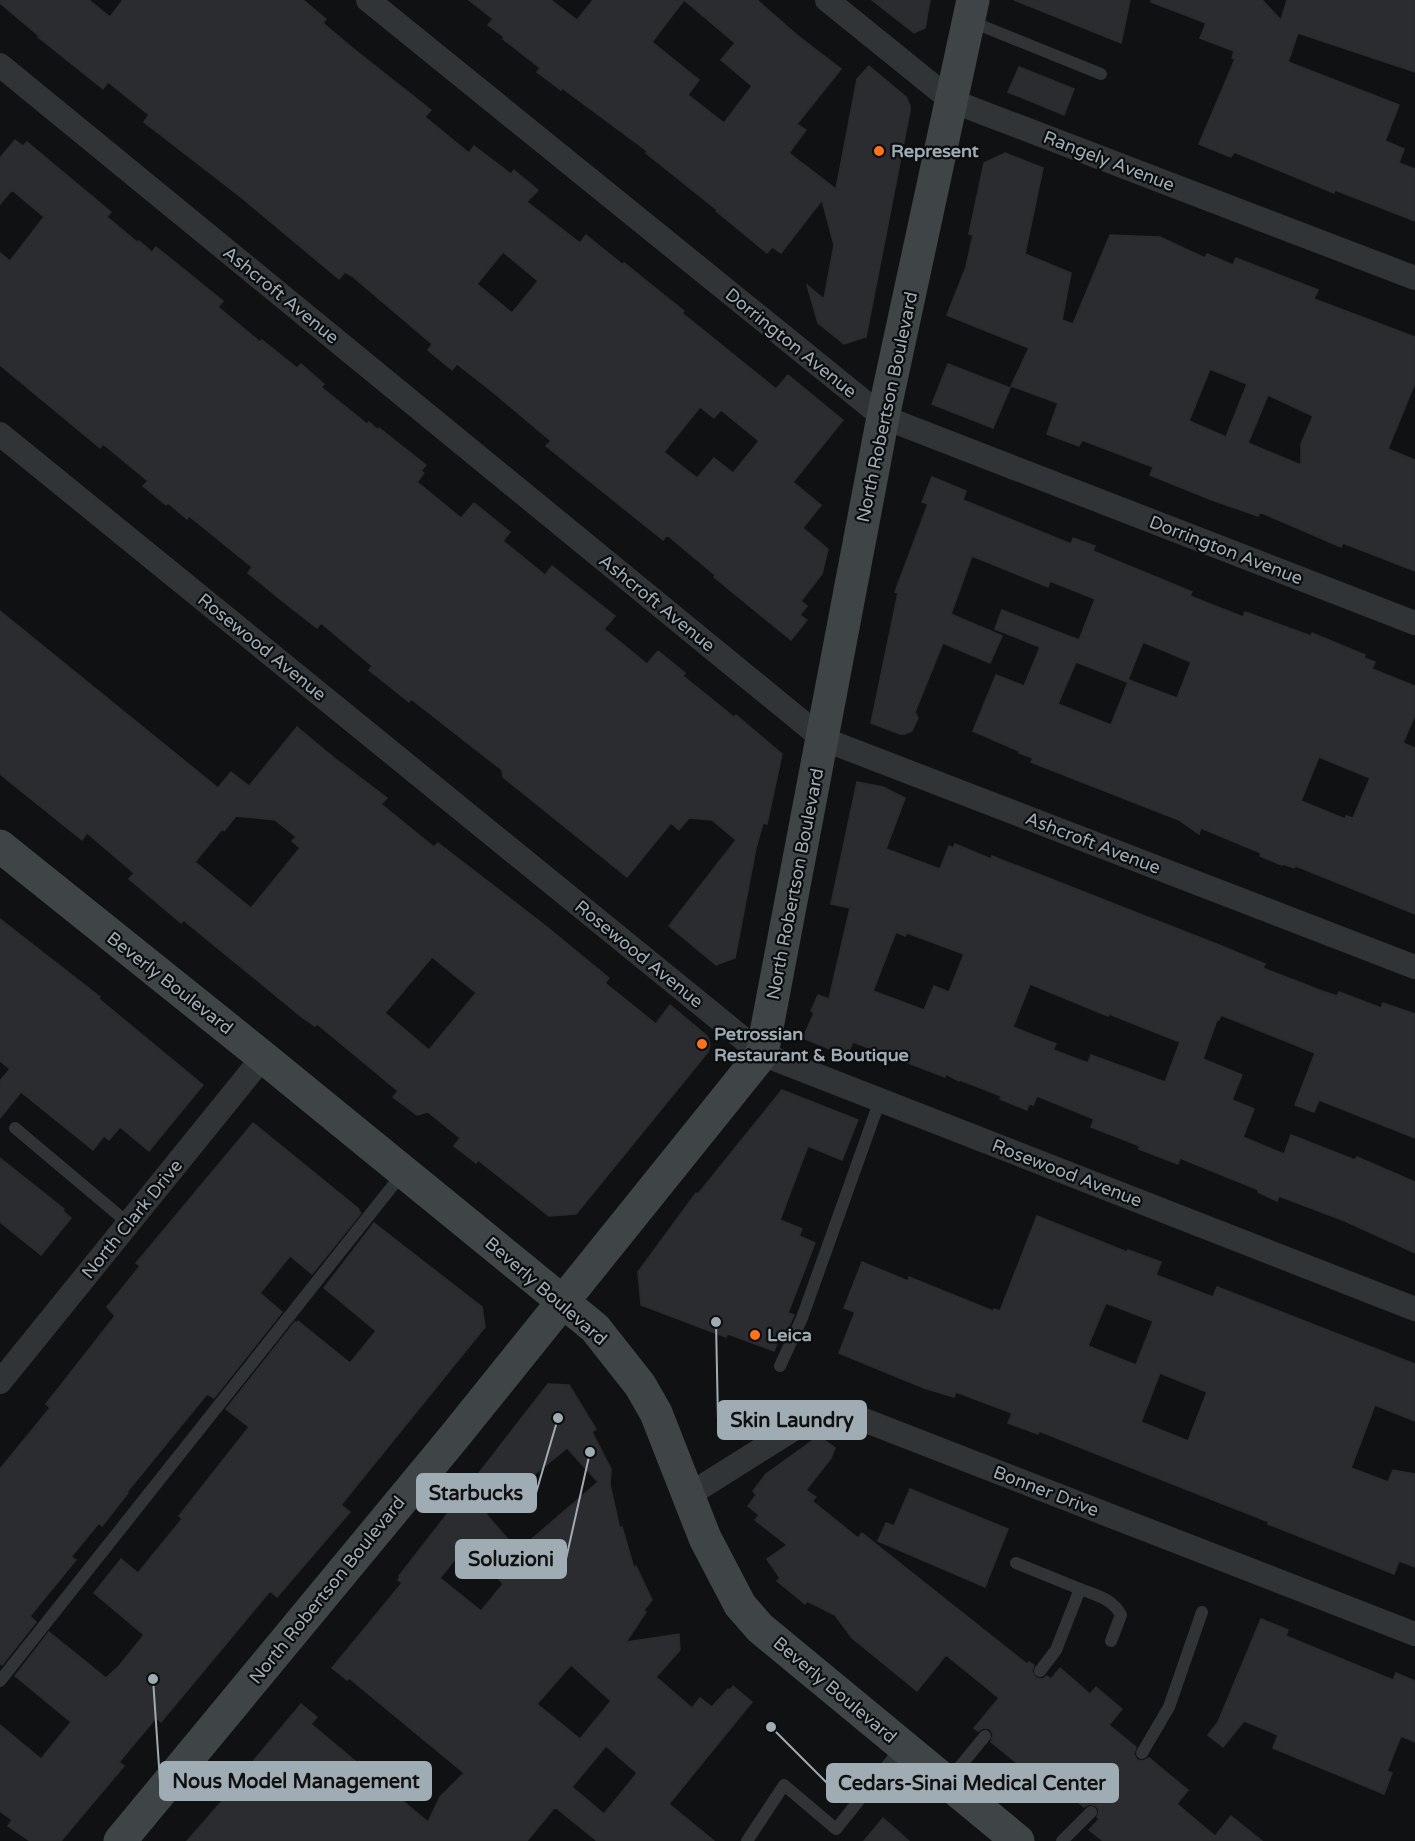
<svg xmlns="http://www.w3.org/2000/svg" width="1415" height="1841" font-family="'Varela Round',sans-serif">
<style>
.building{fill:#2a2c2f;stroke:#2a2b2e;stroke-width:1.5;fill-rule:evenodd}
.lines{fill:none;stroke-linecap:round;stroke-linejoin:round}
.lane{stroke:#313437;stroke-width:12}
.street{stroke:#313437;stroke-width:24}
.secondary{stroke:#3f4447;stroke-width:33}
.poi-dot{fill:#ff721c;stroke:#0b0c0d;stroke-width:2}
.labels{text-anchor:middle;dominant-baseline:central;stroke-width:4.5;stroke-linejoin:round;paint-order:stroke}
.poi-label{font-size:18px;font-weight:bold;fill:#a0acb4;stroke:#0b0c0d;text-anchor:start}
.street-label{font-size:18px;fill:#a0acb4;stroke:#0b0c0d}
.leader{fill:none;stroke:#a0acb4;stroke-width:2}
.callout-dot{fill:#a0acb4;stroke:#0b0c0d;stroke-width:2}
.callout{fill:#a0acb4;stroke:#a0acb4;stroke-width:2}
.callout-label{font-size:20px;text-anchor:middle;font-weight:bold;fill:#111}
</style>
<rect width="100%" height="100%" fill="#101112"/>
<g class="building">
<path d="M0,0H89L110,17L123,0H303L326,19L323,23L350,46L431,110L425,117L469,153L474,146L511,174L514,170L538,190L527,202L580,243L586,235L623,265L624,263L684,311L682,313L776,389L788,375L843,420L793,482L821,505L803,528L828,549L822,574L801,601L807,606L800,615L807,620L791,640L714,577L715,575L667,535L663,540L546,446L551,441L494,393L457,364L452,370L428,350L432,344L352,276L345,272L339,279L242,198L144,122L149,115L108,82L103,89L38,37L39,36L0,3ZM503,252L538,281L512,313L477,284ZM700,407L714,418L721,410L759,441L733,473L714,458L697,478L664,452Z"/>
<path d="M469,0H551L577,20L593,0H757L797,35L841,69L797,124L806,130L789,153L836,189L857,79L869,66L906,97L910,106V111L866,337L844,344L818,323L807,285L824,299L834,245L822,200L781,253L772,247L767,253L716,211L717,210L646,153L647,151L562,88L561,90L537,72L540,68L503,39L504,37L488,25L493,19ZM684,0L735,43L721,60L752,86L724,123L688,95L699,80L652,42Z"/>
<polygon points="872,0 930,0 925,28 914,33"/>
<polygon points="1014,0 1130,0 1121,43"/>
<polygon points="1151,0 1262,0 1281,20 1287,0 1415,0 1415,72 1298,33 1288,62 1399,105 1385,141 1404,149 1399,163 1415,169 1415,221 1335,190 1334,193 1234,152 1231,157 1199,144 1235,59 1232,58 1234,51 1200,38 1206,23 1151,2"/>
<polygon points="1019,67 1074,89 1064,115 1008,92"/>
<polygon points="15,140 23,146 27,142 111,212 107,217 137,242 139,241 152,252 156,247 191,275 223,301 218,307 260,342 262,340 297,368 301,364 324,384 321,387 367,424 369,422 378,430 379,428 426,465 421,471 424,473 417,482 461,518 474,503 510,532 503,541 545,575 552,566 615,616 604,629 647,664 658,651 685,673 683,676 734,717 736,715 782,754 767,824 763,823 756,848 735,958 716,965 669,926 736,840 712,820 689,818 679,830 671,823 627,877 503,777 502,770 411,699 409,702 369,670 372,666 321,623 317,628 286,604 248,573 252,567 189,516 187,519 168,503 166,505 143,486 148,481 103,444 100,448 0,365 0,253 10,261 44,217 12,190 0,204 0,158"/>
<path d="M1005,153L1043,168L1025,254L1071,273L1062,320L1073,324L1110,235L1160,237L1205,258L1207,254L1233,265L1236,258L1318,290L1314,299L1415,337V383L1388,449L1415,460V571L1343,543L1341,547L1260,512L1258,516L1212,500L1150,475L1153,467L1082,440L1079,446L1047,434L1058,403L1011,386L1029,348L947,315L966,267L973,235L969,234L984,163ZM1210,369L1247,384L1226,437L1189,421ZM1268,395L1313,416L1301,444V465L1248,443Z"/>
<polygon points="948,364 1010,388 993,428 932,404"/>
<path d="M932,477L966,491L963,500L1071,544L1073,538L1095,546L1093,551L1192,592L1190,596L1243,617L1245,612L1311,636L1312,633L1365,655L1364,658L1375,662L1372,669L1415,686V715L1403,743L1415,748V914L1296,866L1294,868L1283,864L1282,865L1260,856L1261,853L1201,828L1199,834L1179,820L1031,762L1033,758L1019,753V751L973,731L996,675L1024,686L1040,647L995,629L1002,610L1079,640L1095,599L1050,581L1048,587L972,556L951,614L1002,636L990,663L943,643L915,712L918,718L912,731L905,734H900L871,723L898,593L895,592L928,504L922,502ZM1143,642L1191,662L1177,698L1129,680L1111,725L1058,704L1076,662L1127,682ZM1319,757L1370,778L1353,818L1346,816L1345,819L1301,801Z"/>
<path d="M0,611L218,788L231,772L249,786L297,727L333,757L387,798L381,804L434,847L438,843L547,927L609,978L605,983L656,1024L670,1005L707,1036L710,1044L708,1052L576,1214L549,1216L478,1160L476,1163L454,1146L460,1138L428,1112L417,1115L393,1097L398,1091L317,1024L315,1026L303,1018L187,923L184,920L181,923L129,879L134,873L87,833L82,840L0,774ZM236,816L275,820L296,837L292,841L300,848L251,908L195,862L222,829L224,831ZM432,957L476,993L429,1050L385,1013Z"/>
<path d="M857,782L883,787L905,798L886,849L940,869L949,846L953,848L955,844L991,859L992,856L1219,945L1265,964L1263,968L1322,991L1337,996L1339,992L1381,1008L1383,1003L1415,1014V1138L1319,1100L1314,1112L1295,1105L1315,1053L1221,1015L1219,1020H1217L1203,1059L1242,1075L1232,1100L1254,1109L1243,1137L1284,1154L1291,1135L1355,1160L1357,1157L1415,1182V1253L1345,1221L1279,1196L1277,1201L1258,1192L1259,1190L1180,1158L1178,1164L1139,1149L1140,1146L1091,1127L1094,1119L1037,1096L1033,1105L1029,1104L1027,1110L1000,1099L1001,1096L960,1080L959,1081L946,1074L945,1077L853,1042L847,1056L803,1038L814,1013L811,1011L818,995L829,999L850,908L831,904ZM896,932L905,936L907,933L964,954L949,992L934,986L924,1010L873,991ZM1030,984L1108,1016L1109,1014L1180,1042L1165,1082L1091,1055L1088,1063L1053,1050L1056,1044L1013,1027Z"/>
<polygon points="0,919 100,997 99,999 203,1085 149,1151 120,1127 109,1140 104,1136 93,1150 21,1092 0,1118 0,1081 10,1069 0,1061"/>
<polygon points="782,1090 858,1120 842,1160 808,1146 780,1220 802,1229 799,1236 815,1243 788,1313 794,1315 785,1335 781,1333 774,1351 728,1334 726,1337 641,1305 638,1272 696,1193 698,1194"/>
<polygon points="253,1123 359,1209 358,1210 361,1213 312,1274 290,1256 260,1293 282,1312 214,1398 207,1394 127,1492 128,1493 102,1526 99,1523 71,1557 76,1560 30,1616 36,1622 2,1665 0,1664 0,1469 50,1408 46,1404 115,1316 107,1307 140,1266 136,1263"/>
<polygon points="0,1158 64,1209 63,1211 71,1218 41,1255 0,1222"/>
<path d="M1037,1216L1127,1252L1128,1250L1161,1262L1156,1275L1213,1297L1217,1287L1415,1364V1421L1375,1405L1351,1468L1388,1482L1393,1470L1415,1474V1567L1399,1561L1394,1574L1268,1524L1269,1522L1107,1458L1039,1431L1038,1434L1008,1423L1012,1413L956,1392L954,1397L924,1388L839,1353L855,1312L844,1308L862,1262L908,1281L909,1277L993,1311L994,1309L1000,1311ZM1106,1303L1153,1321L1136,1365L1088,1346ZM1160,1373L1207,1392L1188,1441L1141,1422Z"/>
<polygon points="374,1223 482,1307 485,1327 341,1505 350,1512 277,1597 270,1591 161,1722 156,1718 119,1762 124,1766 61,1841 30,1841 8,1826 12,1820 0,1811 0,1725 41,1759 71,1722 15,1676 49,1632 106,1678 119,1666 144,1635 94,1593 121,1559 138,1573 182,1519 179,1516 249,1427 226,1409 295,1322 296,1324 298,1321 350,1363 376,1331 324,1288"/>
<path d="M548,1384L569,1385L596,1429L592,1432L611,1469L610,1485L620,1529L622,1527L634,1568L636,1566L652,1600L644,1610L646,1612L626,1642L679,1634L680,1650L656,1677L692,1708L700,1698L712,1707L728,1689L730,1690L733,1686L752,1702L669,1804L714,1841H597L555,1807L527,1841H187L252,1767L250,1765L301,1704L317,1717L311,1724L428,1822L440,1797L464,1773L349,1678L347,1680L332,1668L402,1583L398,1580L400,1577L399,1576ZM567,1448L598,1482L518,1551L486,1514ZM469,1542L503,1584L481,1611L440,1578ZM571,1665L611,1701L580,1739L537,1704ZM606,1746L637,1773L604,1814L572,1787Z"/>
<polygon points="819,1436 835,1448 831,1458 806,1490 816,1497 812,1501 858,1538 862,1533 1027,1664 1029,1662 1034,1665 1032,1671 1036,1678 1043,1679 1047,1676 1051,1679 1060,1668 1090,1694 1096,1687 1122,1709 1109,1725 1136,1747 1134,1754 1137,1760 1143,1761 1149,1758 1188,1790 1177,1804 1215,1836 1231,1816 1262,1841 1103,1841 1089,1830 1099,1819 1097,1817 1099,1810 1096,1806 1089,1804 1084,1807 1058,1785 1053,1792 991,1742 993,1734 990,1729 983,1728 978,1731 974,1728 999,1698 946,1655 917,1691 852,1638 835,1615 807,1601 805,1604 777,1581 780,1578 767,1559 787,1545 755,1520 759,1515 748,1506 756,1495 753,1491 766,1474"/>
<polygon points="910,1489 1008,1529 985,1587 878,1541 886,1523 894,1526"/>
<polygon points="1261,1619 1288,1630 1286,1636 1383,1676 1393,1680 1396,1673 1415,1681 1415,1742 1401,1736 1387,1771 1392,1773 1384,1794 1273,1748 1278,1735 1244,1721 1223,1747 1208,1735 1218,1722"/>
<polygon points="883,1818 909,1841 864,1841"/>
</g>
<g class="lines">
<g class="lane">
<polyline points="970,21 1101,74"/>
<polyline points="15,1128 128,1223"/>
<polyline points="780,1366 802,1318 880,1100"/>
<polyline points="1016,1563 1080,1589 1056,1650 1040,1671"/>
<path d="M1080,1589C1096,1595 1113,1599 1121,1615L1111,1641"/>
<polyline points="0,1681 402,1174"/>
<polyline points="1142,1753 1169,1707 1202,1612"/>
<polyline points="948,1781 985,1736"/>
<polyline points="747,1841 784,1785 836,1829 902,1747"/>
<polyline points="1062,1841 1091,1812"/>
</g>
<g class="street">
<polyline points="368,0 883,417 1415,623"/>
<polyline points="827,0 952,101 1415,278"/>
<polyline points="0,65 823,739 1415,967"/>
<polyline points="0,434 762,1054 1415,1309"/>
<polyline points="0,1382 263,1057"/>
<path d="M687,1496L808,1420C823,1414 834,1412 851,1415L1415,1634"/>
</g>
<g class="secondary">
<polyline points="0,846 263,1057 595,1328 640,1385 656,1413 705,1538 740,1605 760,1628 1018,1841"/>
<polyline points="120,1841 454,1437 762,1054 883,417 973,0"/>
</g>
</g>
<g class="poi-dot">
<circle cx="879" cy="151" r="6"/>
<circle cx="702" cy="1044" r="6"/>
<circle cx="755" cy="1335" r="6"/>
</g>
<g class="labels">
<g class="poi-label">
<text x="891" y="151">Represent</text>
<text x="714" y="1034">Petrossian<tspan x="714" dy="21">Restaurant &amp; Boutique</tspan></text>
<text x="767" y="1335">Leica</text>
</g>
<g class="street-label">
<text transform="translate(1109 161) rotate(21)">Rangely Avenue</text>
<text transform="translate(281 295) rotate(39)">Ashcroft Avenue</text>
<text transform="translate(791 343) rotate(39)">Dorrington Avenue</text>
<text transform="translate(887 407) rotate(-78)">North Robertson Boulevard</text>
<text transform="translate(1226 550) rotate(21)">Dorrington Avenue</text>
<text transform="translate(657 603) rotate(39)">Ashcroft Avenue</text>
<text transform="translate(262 647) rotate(39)">Rosewood Avenue</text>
<text transform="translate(1093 843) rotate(21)">Ashcroft Avenue</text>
<text transform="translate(795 884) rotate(-79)">North Robertson Boulevard</text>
<text transform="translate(639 954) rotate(39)">Rosewood Avenue</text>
<text transform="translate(170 983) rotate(38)">Beverly Boulevard</text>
<text transform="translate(1067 1173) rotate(21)">Rosewood Avenue</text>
<text transform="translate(132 1219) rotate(-51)">North Clark Drive</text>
<text transform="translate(546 1291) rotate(41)">Beverly Boulevard</text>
<text transform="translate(1046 1491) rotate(21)">Bonner Drive</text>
<text transform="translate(327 1590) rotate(-51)">North Robertson Boulevard</text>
<text transform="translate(835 1690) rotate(40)">Beverly Boulevard</text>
</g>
</g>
<path class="leader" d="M716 1322L718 1420M558 1418L536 1493M590 1452L566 1559M153 1679L160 1781M771 1727L827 1783"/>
<g class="callout-dot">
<circle cx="716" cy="1322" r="6"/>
<circle cx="558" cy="1418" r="6"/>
<circle cx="590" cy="1452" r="6"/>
<circle cx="153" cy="1679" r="6"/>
<circle cx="771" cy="1727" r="6"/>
</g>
<g class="callout">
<rect x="718" y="1401" width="148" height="38" rx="6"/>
<rect x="417" y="1474" width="119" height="38" rx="6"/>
<rect x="456" y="1540" width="110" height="38" rx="6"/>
<rect x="160" y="1762" width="271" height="38" rx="6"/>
<rect x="827" y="1764" width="291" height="38" rx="6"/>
</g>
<g class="callout-label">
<text x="792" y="1427">Skin Laundry</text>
<text x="476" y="1500">Starbucks</text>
<text x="511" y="1566">Soluzioni</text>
<text x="296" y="1788">Nous Model Management</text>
<text x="972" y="1790">Cedars-Sinai Medical Center</text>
</g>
</svg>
